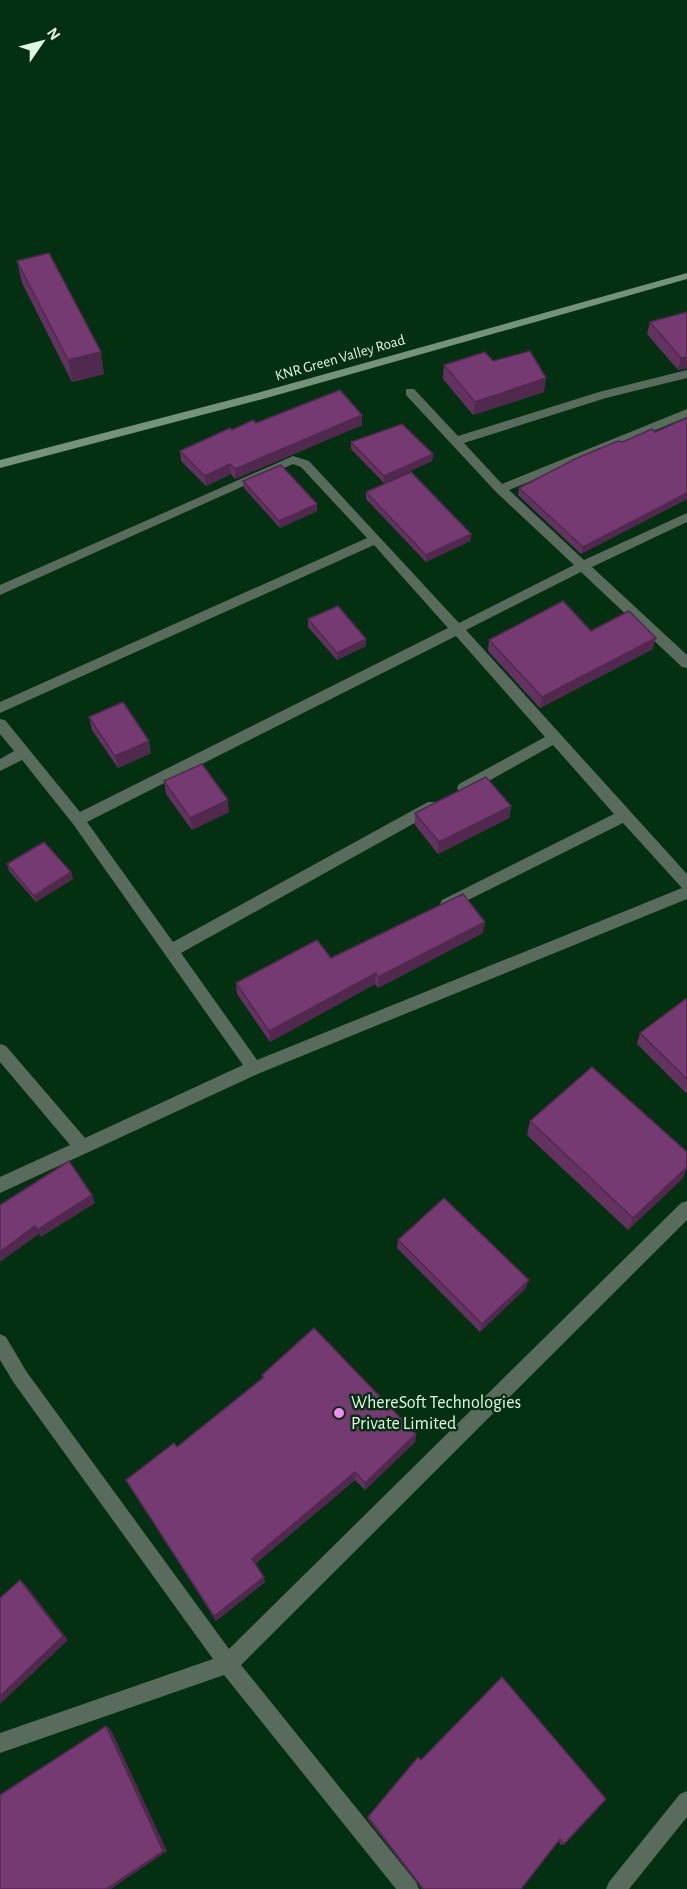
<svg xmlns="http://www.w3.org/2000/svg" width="687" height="1889" font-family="'Alegreya Sans',sans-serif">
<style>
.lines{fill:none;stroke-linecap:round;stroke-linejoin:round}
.street{fill:#596b5c;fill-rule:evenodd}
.secondary{fill:#75927a;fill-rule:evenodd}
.wall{fill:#643261}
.shaded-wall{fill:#51294f}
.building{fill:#743a71;stroke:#51294f;stroke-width:1.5}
.poi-dot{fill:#f589ef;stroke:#043012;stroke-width:2}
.labels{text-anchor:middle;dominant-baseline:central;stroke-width:5;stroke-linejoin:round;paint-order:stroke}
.far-street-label{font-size:15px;fill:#e1f8e4;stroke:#043012}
.poi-label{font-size:18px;fill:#e1f8e4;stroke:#043012;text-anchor:start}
</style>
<rect width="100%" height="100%" fill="#043012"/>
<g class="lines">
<g class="street">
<path d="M687,370V378L606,398L464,443L502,484L687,409V417L509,490L584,560L687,513V522L592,567L687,655V668L682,667L581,572L466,630L687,874V899L260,1073L0,1193V1177L70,1145L0,1062V1044L6,1046L85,1138L243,1065L73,824L22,760L0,771V759L14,751L0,734V719L5,720L80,812L448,628L374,545L0,713V702L367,538L301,467L293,464L0,595V585L293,456L309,461L459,623L574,565L496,492L406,395V389H414L458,436L599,392ZM456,636L545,737L459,784L457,788L459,792H469L553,745L614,814L442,900L440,904L442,908L447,910L452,908L623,823L682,888L257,1060L181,953L438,810L440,806L438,802H428L173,942L87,822Z"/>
<polygon points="687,1201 687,1220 241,1665 416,1882 419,1889 396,1889 224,1675 0,1753 0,1733 213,1659 14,1383 0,1360 0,1334 6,1337 26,1371 229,1649 681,1203"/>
<polygon points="687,1791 687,1817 629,1889 606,1889 609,1882 680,1794"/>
</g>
<polygon class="secondary" points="687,273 687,279 263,399 0,468 0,460 257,393"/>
</g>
<g class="wall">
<polygon points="17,261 104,374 72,382 22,283"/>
<polygon points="687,312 687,368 678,370 647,334 650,322"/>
<polygon points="493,361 544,392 473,415 443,379 444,365"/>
<polygon points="362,415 362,425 235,479 231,474 206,486 181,461 180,451 232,430 256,423"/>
<polygon points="687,418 687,499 581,554 518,495 519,488 623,442 655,432"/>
<polygon points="351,442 433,454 432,461 384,483 351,449"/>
<polygon points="243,481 317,504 317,511 280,528 244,488"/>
<polygon points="366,492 471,534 470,541 426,562 366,499"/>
<polygon points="308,619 366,639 366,646 337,660 308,627"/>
<polygon points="591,631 653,649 540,708 488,651 489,640"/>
<polygon points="89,717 151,753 118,768 92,730"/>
<polygon points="164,781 229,812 192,830 166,794"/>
<polygon points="511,806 509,818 438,854 415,825 415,813"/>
<polygon points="7,864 71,872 73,879 36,902 9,871"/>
<polygon points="483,933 378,988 375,984 270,1042 237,994 236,983 331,958"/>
<polygon points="687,998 687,1094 637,1044 640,1033"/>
<polygon points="530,1121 687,1152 687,1168 682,1179 628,1230 527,1135"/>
<polygon points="398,1240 526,1288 480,1332 397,1248"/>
<polygon points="262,1375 416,1434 415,1442 365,1490 355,1480 255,1564 265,1582 216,1621 126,1480 177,1447 262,1378"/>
<polygon points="502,1677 564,1844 561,1845 558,1841 521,1889 422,1889 367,1818 368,1817 421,1760"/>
</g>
<g class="shaded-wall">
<polygon points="101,352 104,374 72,382 68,360"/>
<polygon points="687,357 687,368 678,370 681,358"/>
<polygon points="546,378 544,392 473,415 475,402"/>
<polygon points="362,415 362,425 235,479 235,469"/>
<polygon points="433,454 432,461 384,483 384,476"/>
<polygon points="230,464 231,474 206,486 205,476"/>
<polygon points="687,493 687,499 581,554 583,547"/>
<polygon points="317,504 317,511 280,528 279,521"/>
<polygon points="471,534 470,541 426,562 426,555"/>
<polygon points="656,638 653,649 540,708 542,697"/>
<polygon points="366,639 366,646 337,660 337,653"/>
<polygon points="149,741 151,753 118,768 115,756"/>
<polygon points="228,800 229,812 192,830 190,818"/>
<polygon points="511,806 509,818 438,854 439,842"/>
<polygon points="71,872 73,879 36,902 34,896"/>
<polygon points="485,922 483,933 378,988 378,977"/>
<polygon points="376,973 375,984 270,1042 269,1031"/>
<polygon points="687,1167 682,1179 628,1230 633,1218"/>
<polygon points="92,1195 95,1203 41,1237 37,1230"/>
<polygon points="35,1226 39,1234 0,1262 0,1252"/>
<polygon points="529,1280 526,1288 480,1332 482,1324"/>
<polygon points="416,1434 415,1442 365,1490 365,1483"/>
<polygon points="355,1472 355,1480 254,1565 252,1559"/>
<polygon points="264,1577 265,1582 216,1621 214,1616"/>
<polygon points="20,1580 25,1584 68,1640 0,1704 0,1696"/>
<polygon points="106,1726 111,1730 167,1851 111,1889 106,1889"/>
</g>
<g class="building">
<polygon points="49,253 101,352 68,360 17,261"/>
<polygon points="687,312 687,357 681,358 650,322"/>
<polygon points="530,351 546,378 475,402 444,365 485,352 493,361"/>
<polygon points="340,390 362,415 235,469 230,464 205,476 180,451 230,428 232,430 253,420 256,423"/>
<polygon points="687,418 687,493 583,547 519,488 577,458 618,441 623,442 652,429 655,432"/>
<polygon points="402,424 433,454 384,476 351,442"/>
<polygon points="281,465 317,504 279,521 243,481"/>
<polygon points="411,472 471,534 426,555 366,492"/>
<polygon points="563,601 591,631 629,611 656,638 542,697 489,640"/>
<polygon points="338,606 366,639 337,653 308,619"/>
<polygon points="123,702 149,741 115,756 89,717"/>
<polygon points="202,764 228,800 190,818 164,781"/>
<polygon points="486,777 511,806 439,842 415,813"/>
<polygon points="44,842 71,872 34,896 7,864"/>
<polygon points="463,894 485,922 378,977 376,973 269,1031 236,983 317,940 331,958"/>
<polygon points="687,998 687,1079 640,1033"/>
<polygon points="592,1067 687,1152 687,1167 633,1218 530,1121"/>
<polygon points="69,1161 92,1195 37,1230 35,1226 0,1252 0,1205"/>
<polygon points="444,1198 529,1280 482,1324 398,1240"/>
<polygon points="314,1328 416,1434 365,1483 355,1472 252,1559 264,1577 214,1616 126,1480 174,1443 177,1447 264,1377 262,1375"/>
<polygon points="20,1580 63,1636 0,1696 0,1598"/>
<polygon points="502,1677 606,1799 564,1844 560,1839 521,1889 423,1889 368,1817 418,1757 421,1760"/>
<polygon points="106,1726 163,1851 106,1889 0,1889 0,1795"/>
</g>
<circle class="poi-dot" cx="339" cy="1413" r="6"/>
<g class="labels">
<g class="far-street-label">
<text transform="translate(340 358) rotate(-16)">KNR Green Valley Road</text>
</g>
<g class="poi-label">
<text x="351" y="1403">WhereSoft Technologies<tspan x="351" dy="21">Private Limited</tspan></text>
</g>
</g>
<g transform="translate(42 42) rotate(55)" stroke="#043012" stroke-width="4.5" paint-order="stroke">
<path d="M0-4.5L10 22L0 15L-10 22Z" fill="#e1f8e4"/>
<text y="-9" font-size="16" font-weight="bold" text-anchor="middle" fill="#e1f8e4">N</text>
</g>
</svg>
